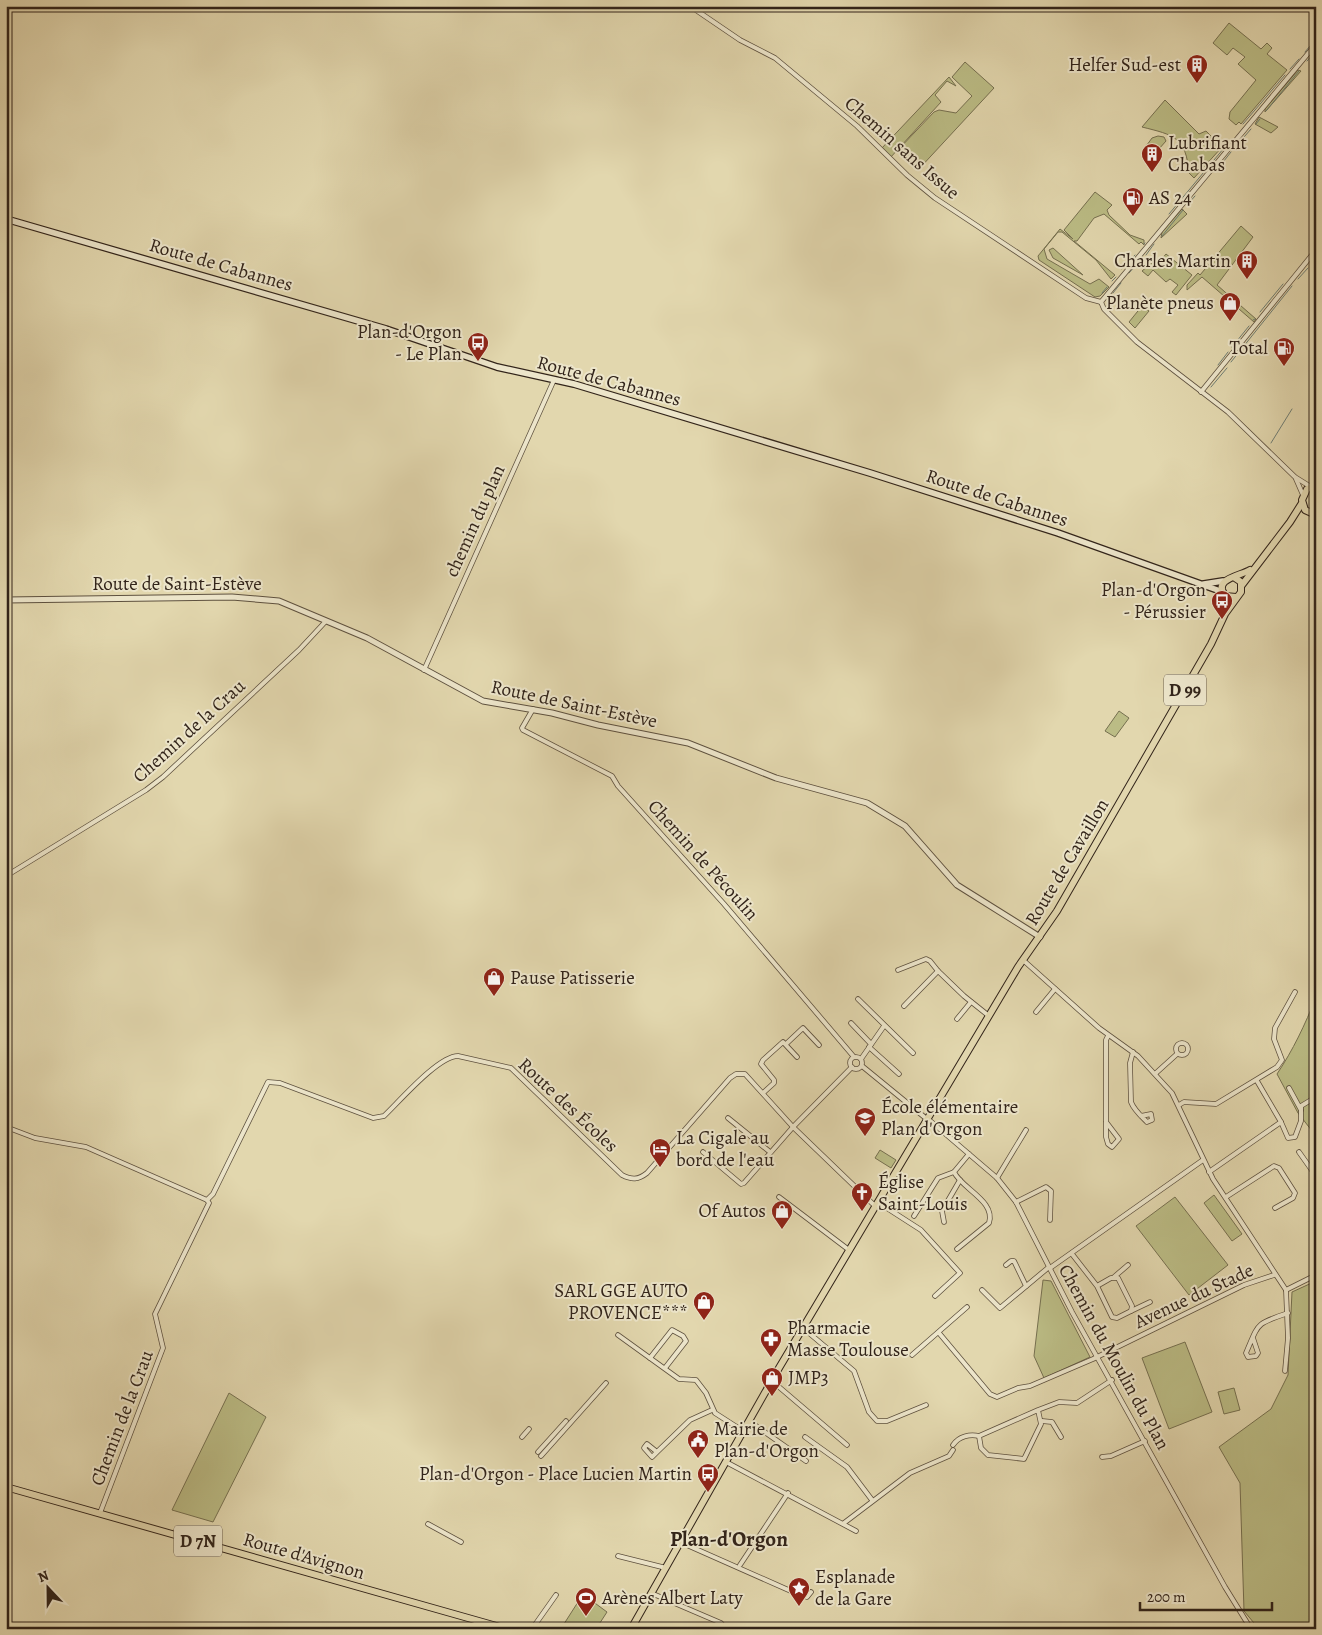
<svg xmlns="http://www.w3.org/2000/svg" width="1322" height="1635" font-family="Alegreya,serif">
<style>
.green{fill:#bbbc85;stroke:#767050}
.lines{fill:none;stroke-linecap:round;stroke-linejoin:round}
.stream{stroke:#6e7d75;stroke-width:1}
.minor-casing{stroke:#5e513f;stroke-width:5.5}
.tertiary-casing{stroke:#5e513f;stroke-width:7}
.secondary-casing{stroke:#32241a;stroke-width:8}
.primary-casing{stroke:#32241a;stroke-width:8}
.minor{stroke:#ece5ca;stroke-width:4}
.tertiary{stroke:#ece5ca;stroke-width:5}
.secondary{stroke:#ece5ca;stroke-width:5.5}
.primary{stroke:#e2d7ae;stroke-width:6}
.labels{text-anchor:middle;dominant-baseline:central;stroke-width:4;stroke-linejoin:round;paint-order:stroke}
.shield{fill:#ece5ca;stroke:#6a5e4f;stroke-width:1}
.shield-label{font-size:18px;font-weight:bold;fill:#32241a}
.poi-label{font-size:19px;fill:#32241a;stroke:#ece5ca;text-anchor:start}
.street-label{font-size:19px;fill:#32241a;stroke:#ece5ca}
.quarter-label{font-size:21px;font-weight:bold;fill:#32241a;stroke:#ece5ca}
</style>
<rect width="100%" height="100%" fill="#e2d7ae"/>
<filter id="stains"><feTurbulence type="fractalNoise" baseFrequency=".004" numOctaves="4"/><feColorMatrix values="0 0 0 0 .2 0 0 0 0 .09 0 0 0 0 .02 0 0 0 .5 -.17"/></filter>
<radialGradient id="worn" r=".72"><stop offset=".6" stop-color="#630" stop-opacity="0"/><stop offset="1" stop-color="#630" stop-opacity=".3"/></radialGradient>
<g class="green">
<polygon points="1229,23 1261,49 1267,43 1272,48 1267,54 1287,70 1241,124 1239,122 1236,125 1229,119 1230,112 1256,80 1238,64 1245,57 1233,48 1227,55 1213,43"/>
<polygon points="965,62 994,88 918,170 897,151 934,112 939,110 956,113 972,96 952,77"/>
<polygon points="1298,70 1301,71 1265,112 1265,109"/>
<polygon points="949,77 956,86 947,81 935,95 941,102 890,158 881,149"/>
<path d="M1165,100L1199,134L1206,131L1222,147L1194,178L1189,173C1186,137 1174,135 1142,127Z"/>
<polygon points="1259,117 1278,127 1271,133 1255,124"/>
<polygon points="1158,136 1164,137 1166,141 1151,158 1144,149 1152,138"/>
<polygon points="1095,192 1112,205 1107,210 1109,215 1130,235 1144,240 1144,245 1141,242 1139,244 1104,214 1094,218 1077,241 1074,241 1115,275 1111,279 1096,260 1062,232 1058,232 1044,249 1047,259 1090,284 1099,279 1109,287 1100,296 1095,297 1039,260 1038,256 1060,229 1073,239 1064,230"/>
<polygon points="1182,209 1187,214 1161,238 1162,232"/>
<polygon points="1241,226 1253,237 1217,285 1256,319 1254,322 1202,277 1187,290 1187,285 1198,273 1200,275"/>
<polygon points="1053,248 1083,275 1053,258 1049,250"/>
<polygon points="1166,254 1192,275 1176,295 1172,292 1178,285 1170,279 1166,282 1153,270 1148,276 1142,271 1153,262 1151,259 1153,256 1160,261"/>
<polygon points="1142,306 1149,311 1135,328 1129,322"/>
<polygon points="1119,711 1129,718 1115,737 1105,731"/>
<path d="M1316,997V1136L1298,1113L1277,1074C1293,1050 1305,1025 1316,997Z"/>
<polygon points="880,1150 896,1160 891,1168 875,1158"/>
<polygon points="1214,1195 1242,1234 1232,1241 1204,1203"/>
<polygon points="1175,1197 1228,1265 1189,1295 1136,1226"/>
<polygon points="1043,1280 1051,1281 1090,1357 1044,1378 1034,1356"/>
<polygon points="1316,1281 1316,1629 1259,1629 1244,1611 1240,1483 1219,1447 1271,1409 1288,1375 1292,1292"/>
<polygon points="1185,1342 1212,1412 1169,1429 1142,1358"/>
<polygon points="1234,1388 1240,1410 1224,1414 1218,1392"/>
<polygon points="229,1393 266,1417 213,1522 172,1510"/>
<polygon points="588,1598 607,1612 596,1629 562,1627 578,1602"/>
</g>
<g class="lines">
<g class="stream">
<polyline points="1304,6 1316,15"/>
<polyline points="1315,39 1316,38"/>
<polyline points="1305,52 1310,46"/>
<polyline points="1307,61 1316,51"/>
<polyline points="1290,69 1299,59"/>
<polyline points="1266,111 1299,71"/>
<polyline points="1243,124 1285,75"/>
<polyline points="1256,124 1260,119"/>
<polyline points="1238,144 1251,129"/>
<polyline points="1216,171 1231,152"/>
<polyline points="1187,205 1195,196"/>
<polyline points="1169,214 1229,142"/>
<polyline points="1162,236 1183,210"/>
<polyline points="1144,244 1145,243"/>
<polyline points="1146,255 1154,244"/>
<polyline points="1314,260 1316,258"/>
<polyline points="1122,269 1135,255"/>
<polyline points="1129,273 1142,258"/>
<polyline points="1298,279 1308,268"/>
<polyline points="1112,281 1116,277"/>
<polyline points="1102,293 1107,287"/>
<polyline points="1113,293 1121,283"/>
<polyline points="1260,312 1283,284"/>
<polyline points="1253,320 1255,319"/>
<polyline points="1232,347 1249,326"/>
<polyline points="1231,362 1292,286"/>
<polyline points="1218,365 1228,352"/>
<polyline points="1211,387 1227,368"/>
<polyline points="1271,443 1292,409"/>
</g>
<g class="minor-casing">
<g id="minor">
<polyline points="690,6 740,40 775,58 857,126 907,175 935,198 1086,298 1101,302"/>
<polyline points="1101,302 1316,44"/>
<polyline points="1101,302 1104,309 1137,342 1228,412 1295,477 1311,487"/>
<polyline points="1201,392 1316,250"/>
<polyline points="1296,479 1303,495"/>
<polyline points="424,670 554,380"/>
<polyline points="533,709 522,728 523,730 612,776 618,786 724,904 854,1057"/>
<polyline points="6,876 146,790 163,777 299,650 326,621"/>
<polyline points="1023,960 1099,1028 1138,1056 1172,1093 1213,1179 1286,1290 1288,1338 1285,1371"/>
<polyline points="898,970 926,959 930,961 938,971"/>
<polyline points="858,999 913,1053"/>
<polyline points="904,1006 938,971 964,996 989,1016"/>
<polyline points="1036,1012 1055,989"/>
<polyline points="957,1019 971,1002"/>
<polyline points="851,1023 871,1044"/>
<circle cx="1182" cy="1049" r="6"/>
<polyline points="786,1044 803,1028 819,1045"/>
<polyline points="869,1047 899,1074"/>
<path d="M1133,1052L1130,1063L1131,1102C1134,1110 1141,1116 1147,1122L1152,1120L1151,1114L1141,1116"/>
<circle cx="856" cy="1063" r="6"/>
<polyline points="861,1059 884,1026"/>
<polyline points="862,1066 928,1120"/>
<polyline points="1156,1073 1177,1054"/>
<polyline points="1289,1088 1301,1110"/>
<polyline points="763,1093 774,1083 774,1080 761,1064 763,1060 783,1042 797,1057"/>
<polyline points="1179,1105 1184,1102 1216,1104 1277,1067 1282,1060 1274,1039 1275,1028 1295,992"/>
<polyline points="728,1118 770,1152"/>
<polyline points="928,1119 997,1178 1016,1202 1072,1312 1225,1587 1251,1629"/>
<polyline points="1106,1122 1119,1139 1112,1147 1108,1144 1106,1137 1106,1040 1108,1036"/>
<polyline points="1281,1122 1288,1138 1295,1137 1301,1121 1301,1106 1316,1097"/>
<polyline points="6,1127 35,1138 86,1147 207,1200 209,1203 155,1314 163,1348 100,1513"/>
<polyline points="703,1152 741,1184 744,1183 793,1127 852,1067"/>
<polyline points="1299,1152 1316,1176"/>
<polyline points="1209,1172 1281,1122 1257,1081"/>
<polyline points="997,1178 1026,1130"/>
<polyline points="779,1197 849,1250"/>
<polyline points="1226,1197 1274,1166 1279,1168 1295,1193 1293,1198 1275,1208"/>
<path d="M207,1200L213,1194L268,1082L280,1083L373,1118L384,1116C399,1102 438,1056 458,1056L511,1068L622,1175C632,1180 638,1180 647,1173L730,1078L736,1074H745L793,1127L875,1206"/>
<polyline points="1016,1202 1046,1187 1051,1191 1050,1220"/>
<polyline points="879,1203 921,1230 960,1273 935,1296"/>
<polyline points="914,1216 938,1178 954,1172"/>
<polyline points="944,1222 942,1211 960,1180"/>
<path d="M957,1249L989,1223C996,1201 962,1189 954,1172L969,1154"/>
<polyline points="1072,1254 1097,1286 1112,1317 1117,1318 1131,1311 1132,1306 1118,1278 1111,1278 1097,1286"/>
<polyline points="1006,1265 1011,1261 1014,1261 1026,1286"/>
<polyline points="1050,1268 1203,1160"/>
<polyline points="1114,1277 1128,1265"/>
<polyline points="982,1290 1000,1308 1049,1267"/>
<polyline points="1286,1290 1316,1275"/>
<polyline points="1131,1311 1150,1302"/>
<polyline points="803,1328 854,1371 869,1412 877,1421 887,1421 926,1405"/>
<polyline points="939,1333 990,1394 997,1397 1018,1388 1030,1386 1093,1359 1244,1285 1274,1275"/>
<polyline points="618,1335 679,1379 696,1380 706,1393 715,1413 743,1431"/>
<path d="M1253,1338L1258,1353L1256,1356L1248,1357L1246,1353C1259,1323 1255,1324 1288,1313"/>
<polyline points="912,1355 967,1307"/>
<polyline points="650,1358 672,1330 683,1336 686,1341 665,1368"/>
<polyline points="772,1381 847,1445"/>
<polyline points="1038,1410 979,1436 981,1448 988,1455 1024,1459 1041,1424 1038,1410 1059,1402 1077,1403 1112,1380"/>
<polyline points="749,1421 806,1461"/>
<polyline points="1042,1421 1052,1422 1061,1437"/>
<polyline points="522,1437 529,1429"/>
<polyline points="805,1437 847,1467 872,1500"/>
<path d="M953,1445C959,1436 970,1434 979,1436"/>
<polyline points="538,1452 566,1421"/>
<polyline points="657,1452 647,1444 644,1448 652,1457 657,1452 690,1420 712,1410"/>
<polyline points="541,1456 606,1383"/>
<polyline points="1102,1457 1111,1456 1145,1441"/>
<polyline points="726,1462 856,1531"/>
<polyline points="844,1523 910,1473 949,1456 953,1450"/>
<polyline points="428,1524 461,1542"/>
<polyline points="680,1542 793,1592 807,1597 811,1592"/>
<polyline points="618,1556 666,1568"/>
<polyline points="740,1565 788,1493"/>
<polyline points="651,1593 721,1623 726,1629"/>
<polyline points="532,1629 556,1595"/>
</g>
</g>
<g class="tertiary-casing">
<polyline id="tertiary" points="6,600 232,597 279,601 367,638 483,701 552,713 598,725 688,743 776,778 867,803 905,826 957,885 1040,937"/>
</g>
<g class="secondary-casing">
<g id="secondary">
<polyline points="6,219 386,329 497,367 574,384 870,473 1058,533 1223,592"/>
<polyline points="1204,584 1223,581"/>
</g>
</g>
<g class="primary-casing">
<g id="primary">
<polyline points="1316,486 1307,489 1302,500 1305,510 1316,515"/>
<polyline points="1242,585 1290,522 1302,503"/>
<path d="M1236,597L1225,596C1212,579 1240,576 1250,570"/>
<polyline points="6,1487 507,1629"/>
<polyline points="631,1629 779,1368 1018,967 1057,911 1211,644 1225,614 1241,592 1241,582 1235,578"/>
</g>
</g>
<use href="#minor" class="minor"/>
<use href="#tertiary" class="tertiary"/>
<use href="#secondary" class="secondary"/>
<use href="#primary" class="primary"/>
</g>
<defs>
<g id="building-pin" transform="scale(1.125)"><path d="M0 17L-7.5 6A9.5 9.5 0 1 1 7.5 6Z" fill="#8f2418" stroke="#ece5ca"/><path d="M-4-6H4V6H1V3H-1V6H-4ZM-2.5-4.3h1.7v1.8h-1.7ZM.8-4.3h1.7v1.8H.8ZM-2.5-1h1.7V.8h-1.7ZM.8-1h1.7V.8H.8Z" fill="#fff"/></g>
<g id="fuel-pin" transform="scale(1.125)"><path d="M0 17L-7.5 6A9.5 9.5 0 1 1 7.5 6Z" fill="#8f2418" stroke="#ece5ca"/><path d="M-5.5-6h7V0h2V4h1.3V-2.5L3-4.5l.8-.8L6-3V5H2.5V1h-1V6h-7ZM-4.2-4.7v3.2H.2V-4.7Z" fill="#fff"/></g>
<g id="shop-pin" transform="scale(1.125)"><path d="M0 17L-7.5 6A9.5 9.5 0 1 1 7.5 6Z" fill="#8f2418" stroke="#ece5ca"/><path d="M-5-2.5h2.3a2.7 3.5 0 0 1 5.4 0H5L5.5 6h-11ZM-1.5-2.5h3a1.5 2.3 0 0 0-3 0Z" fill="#fff"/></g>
<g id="bus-pin" transform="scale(1.125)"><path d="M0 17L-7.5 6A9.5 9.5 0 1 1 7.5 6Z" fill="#8f2418" stroke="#ece5ca"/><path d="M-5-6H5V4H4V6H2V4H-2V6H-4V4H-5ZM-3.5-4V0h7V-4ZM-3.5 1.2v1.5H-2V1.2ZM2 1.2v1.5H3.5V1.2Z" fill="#fff"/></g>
<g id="school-pin" transform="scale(1.125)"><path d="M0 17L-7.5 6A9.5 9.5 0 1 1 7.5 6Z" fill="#8f2418" stroke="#ece5ca"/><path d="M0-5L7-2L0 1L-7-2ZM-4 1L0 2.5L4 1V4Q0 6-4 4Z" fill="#fff"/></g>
<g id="hotel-pin" transform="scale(1.125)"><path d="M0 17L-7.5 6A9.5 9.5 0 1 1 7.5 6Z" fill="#8f2418" stroke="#ece5ca"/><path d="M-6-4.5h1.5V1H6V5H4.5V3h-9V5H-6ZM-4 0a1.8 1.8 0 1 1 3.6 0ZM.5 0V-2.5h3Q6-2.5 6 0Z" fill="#fff"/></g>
<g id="church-pin" transform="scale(1.125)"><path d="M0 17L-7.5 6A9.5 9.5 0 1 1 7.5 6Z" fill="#8f2418" stroke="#ece5ca"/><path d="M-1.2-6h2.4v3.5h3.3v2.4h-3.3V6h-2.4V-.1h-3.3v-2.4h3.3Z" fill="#fff"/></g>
<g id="pharmacy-pin" transform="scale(1.125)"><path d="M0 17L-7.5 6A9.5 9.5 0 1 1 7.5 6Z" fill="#8f2418" stroke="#ece5ca"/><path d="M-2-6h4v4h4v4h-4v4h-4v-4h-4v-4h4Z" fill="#fff"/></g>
<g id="civic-pin" transform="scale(1.125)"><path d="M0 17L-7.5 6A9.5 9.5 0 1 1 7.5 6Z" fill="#8f2418" stroke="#ece5ca"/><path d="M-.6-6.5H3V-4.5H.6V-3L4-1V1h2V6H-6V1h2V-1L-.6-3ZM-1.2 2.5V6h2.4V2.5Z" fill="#fff"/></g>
<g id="sight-pin" transform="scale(1.125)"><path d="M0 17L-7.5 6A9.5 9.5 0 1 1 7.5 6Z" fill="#8f2418" stroke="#ece5ca"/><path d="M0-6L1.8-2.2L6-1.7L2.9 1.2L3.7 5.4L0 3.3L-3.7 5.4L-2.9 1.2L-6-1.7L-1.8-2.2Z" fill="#fff"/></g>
<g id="stadium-pin" transform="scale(1.125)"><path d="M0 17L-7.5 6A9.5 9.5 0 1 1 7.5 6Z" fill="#8f2418" stroke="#ece5ca"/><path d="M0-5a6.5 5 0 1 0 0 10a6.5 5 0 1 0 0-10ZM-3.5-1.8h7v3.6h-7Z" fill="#fff"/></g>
</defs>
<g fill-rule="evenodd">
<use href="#building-pin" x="1197" y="65"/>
<use href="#building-pin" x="1152" y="154"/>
<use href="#fuel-pin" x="1133" y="198"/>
<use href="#building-pin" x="1247" y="261"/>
<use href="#shop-pin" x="1230" y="303"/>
<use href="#bus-pin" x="478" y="343"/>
<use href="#fuel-pin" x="1284" y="348"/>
<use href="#bus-pin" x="1222" y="601"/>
<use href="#shop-pin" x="494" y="978"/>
<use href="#school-pin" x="865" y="1118"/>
<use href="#hotel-pin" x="660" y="1149"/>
<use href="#church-pin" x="862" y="1193"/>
<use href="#shop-pin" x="782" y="1211"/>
<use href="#shop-pin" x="704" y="1302"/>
<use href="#pharmacy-pin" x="771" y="1339"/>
<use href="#shop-pin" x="772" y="1378"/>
<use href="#civic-pin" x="698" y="1440"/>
<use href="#bus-pin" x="708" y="1474"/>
<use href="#sight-pin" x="799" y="1588"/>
<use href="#stadium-pin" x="586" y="1598"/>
</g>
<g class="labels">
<g class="shield">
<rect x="1164" y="674.5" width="42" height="31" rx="4"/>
<rect x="174" y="1525.5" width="48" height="31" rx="4"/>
</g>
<g class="shield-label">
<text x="1185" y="690">D 99</text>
<text x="198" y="1541">D 7N</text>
</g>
<g class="poi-label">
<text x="1181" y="65" text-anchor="end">Helfer Sud-est</text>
<text x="1168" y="143">Lubrifiant<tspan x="1168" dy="22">Chabas</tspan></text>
<text x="1149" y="198">AS 24</text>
<text x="1231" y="261" text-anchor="end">Charles Martin</text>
<text x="1214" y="303" text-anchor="end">Planète pneus</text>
<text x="462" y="332" text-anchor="end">Plan-d'Orgon<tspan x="462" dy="22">- Le Plan</tspan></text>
<text x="1268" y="348" text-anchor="end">Total</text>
<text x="1206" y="590" text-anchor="end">Plan-d'Orgon<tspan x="1206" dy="22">- Pérussier</tspan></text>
<text x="510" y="978">Pause Patisserie</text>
<text x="881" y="1107">École élémentaire<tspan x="881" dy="22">Plan d'Orgon</tspan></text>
<text x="676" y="1138">La Cigale au<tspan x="676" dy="22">bord de l'eau</tspan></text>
<text x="878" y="1182">Église<tspan x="878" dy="22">Saint-Louis</tspan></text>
<text x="766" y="1211" text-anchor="end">Of Autos</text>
<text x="688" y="1291" text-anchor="end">SARL GGE AUTO<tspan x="688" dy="22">PROVENCE***</tspan></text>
<text x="787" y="1328">Pharmacie<tspan x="787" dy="22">Masse Toulouse</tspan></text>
<text x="788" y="1378">JMP3</text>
<text x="714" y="1429">Mairie de<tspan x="714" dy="22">Plan-d'Orgon</tspan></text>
<text x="692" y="1474" text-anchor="end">Plan-d'Orgon - Place Lucien Martin</text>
<text x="815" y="1577">Esplanade<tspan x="815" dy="22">de la Gare</tspan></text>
<text x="602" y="1598">Arènes Albert Laty</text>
</g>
<g class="street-label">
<text transform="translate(902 148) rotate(41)">Chemin sans Issue</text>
<text transform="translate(221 265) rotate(16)">Route de Cabannes</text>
<text transform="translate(609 381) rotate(15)">Route de Cabannes</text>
<text transform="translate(997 498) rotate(18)">Route de Cabannes</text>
<text transform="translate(475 521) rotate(-66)">chemin du plan</text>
<text x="177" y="584">Route de Saint-Estève</text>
<text transform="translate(574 704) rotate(12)">Route de Saint-Estève</text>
<text transform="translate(189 731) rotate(-42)">Chemin de la Crau</text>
<text transform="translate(703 860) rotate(48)">Chemin de Pécoulin</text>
<text transform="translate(1067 862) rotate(-59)">Route de Cavaillon</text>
<text transform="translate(568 1105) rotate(43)">Route des Écoles</text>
<text transform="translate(1194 1296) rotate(-25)">Avenue du Stade</text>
<text transform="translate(1114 1357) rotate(61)">Chemin du Moulin du Plan</text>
<text transform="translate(122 1418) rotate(-69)">Chemin de la Crau</text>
<text transform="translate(304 1556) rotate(16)">Route d'Avignon</text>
</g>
<g class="quarter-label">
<text x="729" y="1539">Plan-d'Orgon</text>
</g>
</g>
<rect width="1322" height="1635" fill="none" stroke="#e2d7ae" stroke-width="25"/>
<rect x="8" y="8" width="1307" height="1620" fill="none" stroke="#32241a" stroke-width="2.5"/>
<rect x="12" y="12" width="1297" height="1610" fill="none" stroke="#32241a"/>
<g transform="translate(48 1588) rotate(338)" stroke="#ece5ca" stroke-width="4" paint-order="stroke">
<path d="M0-4L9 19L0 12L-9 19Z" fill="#32241a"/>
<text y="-8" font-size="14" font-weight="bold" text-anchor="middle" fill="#32241a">N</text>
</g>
<path d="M1140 1602v8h132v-8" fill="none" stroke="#32241a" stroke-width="2.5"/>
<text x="1147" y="1602" font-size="15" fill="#32241a" stroke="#ece5ca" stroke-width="4" paint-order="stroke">200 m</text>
<rect width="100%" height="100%" filter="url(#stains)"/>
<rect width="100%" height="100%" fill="url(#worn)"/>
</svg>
